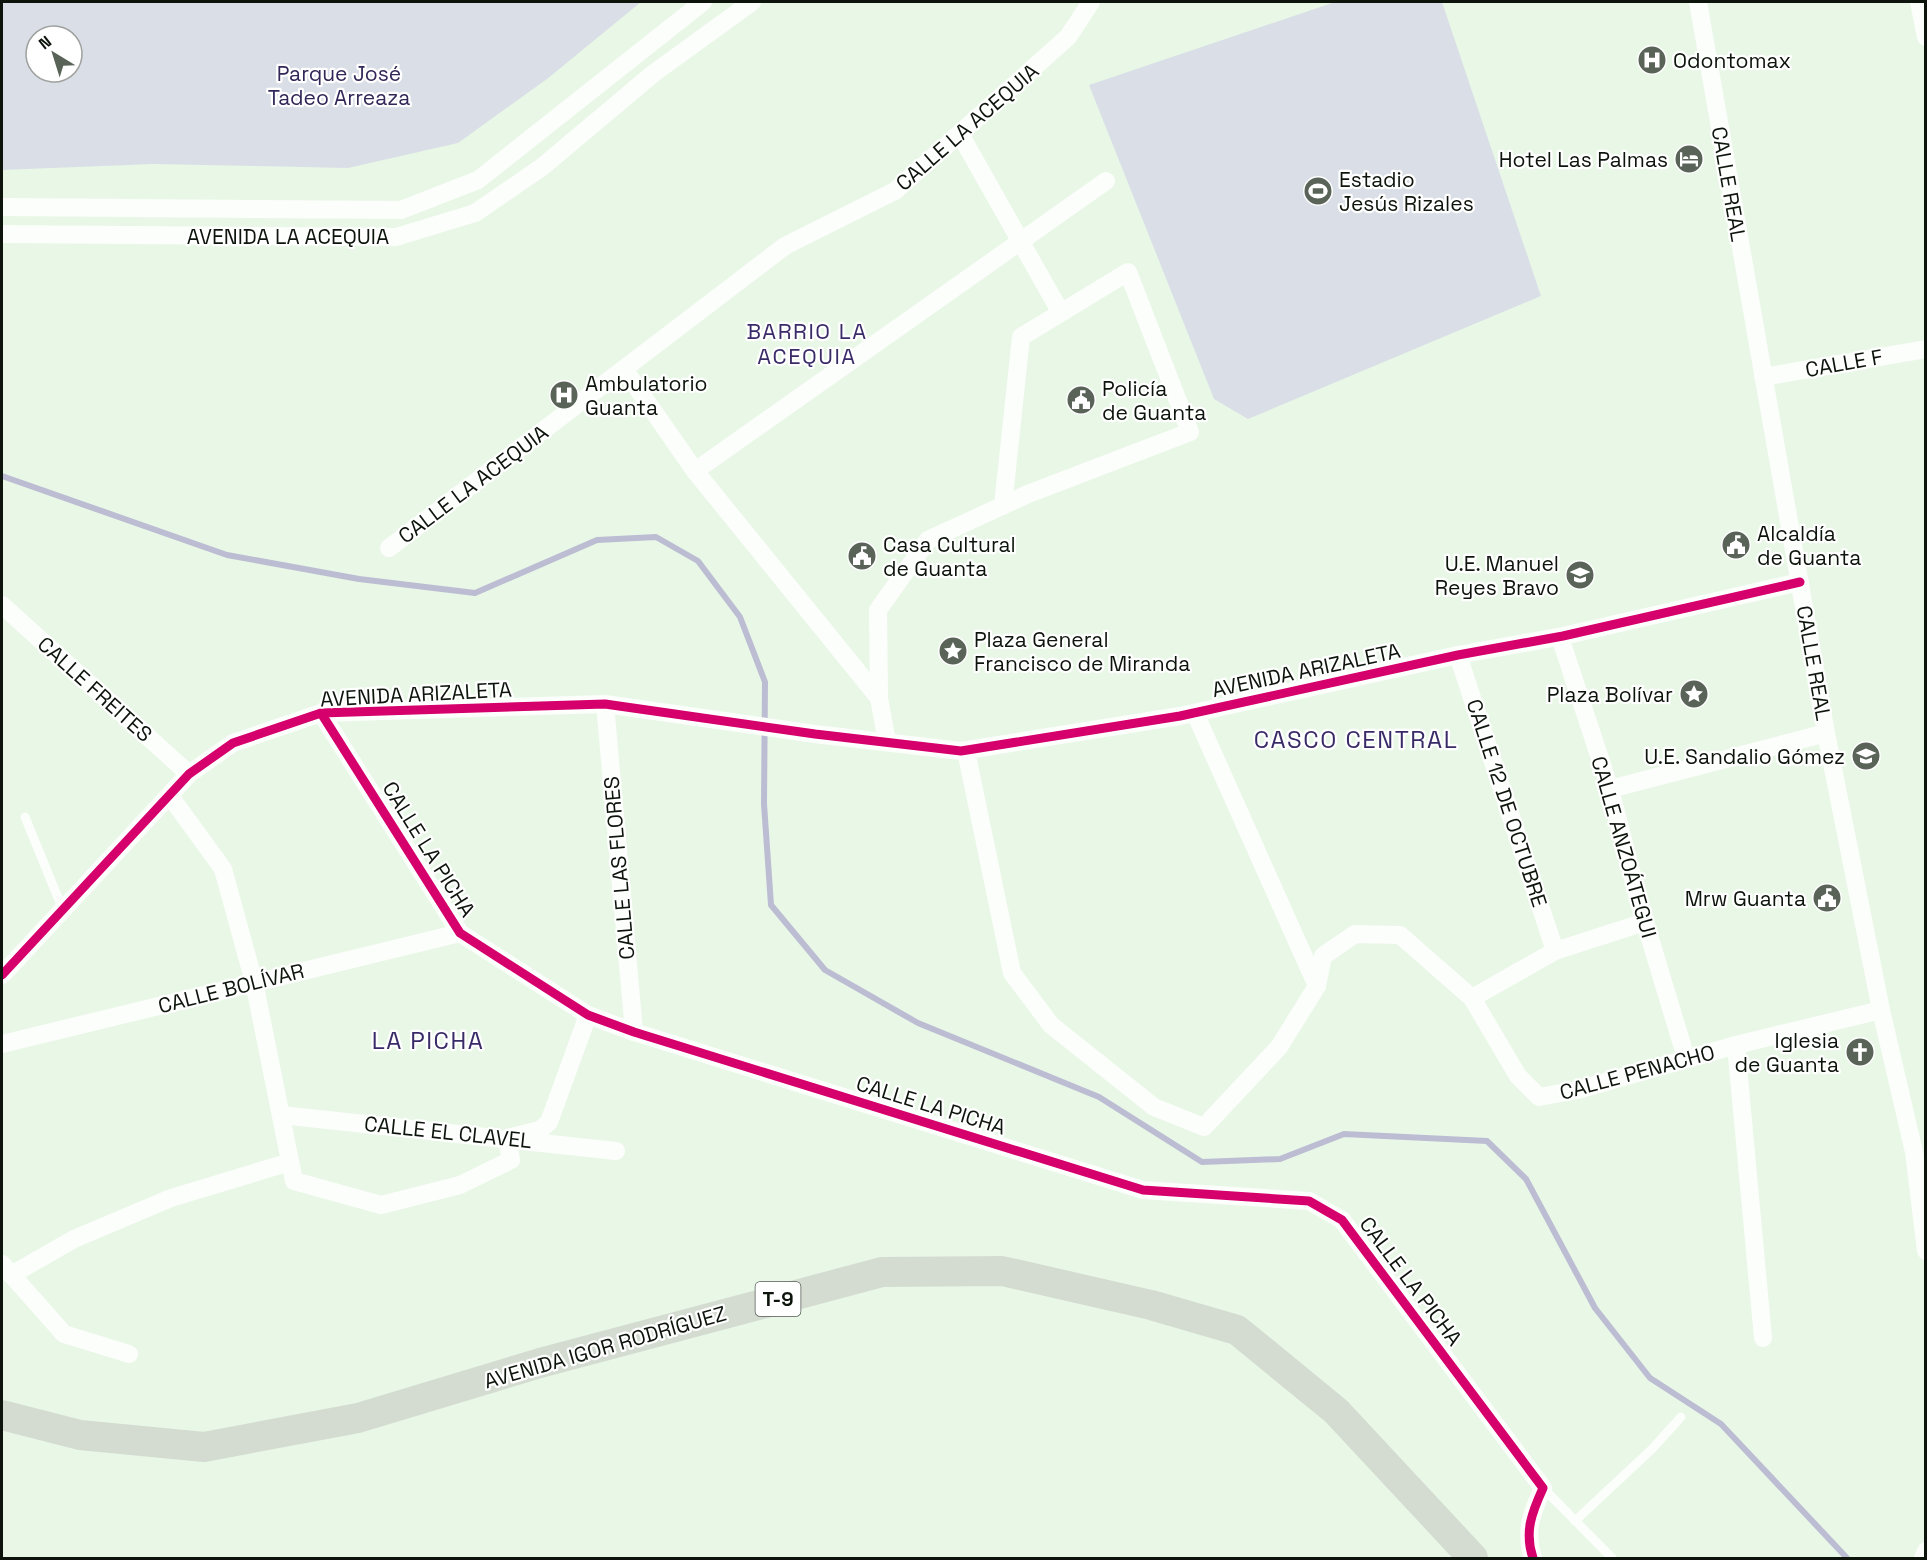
<svg xmlns="http://www.w3.org/2000/svg" width="1927" height="1560" font-family="'Space Grotesk',sans-serif">
<style>
.green{fill:#dadfe7;fill-rule:evenodd}
.lines{fill:none;stroke-linecap:round;stroke-linejoin:round}
.stream{stroke:#bcbdd3;stroke-width:6}
.service{stroke:#fcfefb;stroke-width:9}
.minor{stroke:#fcfefb;stroke-width:18}
.trunk{stroke:#d4dcd2;stroke-width:30}
.cycleway-casing{stroke:#fff;stroke-width:13}
.cycleway{stroke:#d6006c;stroke-width:9}
.labels{text-anchor:middle;dominant-baseline:central;stroke-width:4.5;stroke-linejoin:round;paint-order:stroke}
.shield{fill:#fff;stroke:#555a54;stroke-width:1.5}
.shield-label{font-size:20px;font-weight:bold;fill:#0c140b}
.poi-label{font-size:21px;fill:#0c140b;stroke:#fff;text-anchor:start}
.park-label{font-size:21px;fill:#322758;stroke:#fff}
.street-label{font-size:21px;fill:#0c140b;stroke:#fff}
.neighbourhood-label{font-size:22px;letter-spacing:1.5px;fill:#392b67;stroke:#fff}
.quarter-label{font-size:24px;letter-spacing:1.5px;fill:#392b67;stroke:#fff}
</style>
<rect width="100%" height="100%" fill="#e9f7e7"/>
<g class="green">
<path d="M2,2H641L547,79L458,143L348,168L153,164L2,170ZM36,36H72V72H36Z"/>
<polygon points="1335,2 1442,2 1541,296 1248,419 1214,399 1089,85"/>
</g>
<g class="lines">
<polyline class="stream" points="2,476 227,555 359,579 475,593 597,540 656,537 698,561 740,617 765,682 764,804 771,905 825,970 918,1023 1099,1097 1202,1162 1280,1159 1344,1134 1487,1141 1526,1179 1595,1308 1650,1378 1721,1424 1847,1558"/>
<g class="service">
<polyline points="25,817 63,910"/>
<polyline points="1543,1488 1612,1558"/>
<polyline points="1575,1521 1652,1449 1681,1417"/>
</g>
<g class="minor">
<polyline points="1698,2 1826,733 1881,1010 1914,1152 1926,1251"/>
<polyline points="1919,2 1926,37"/>
<polyline points="960,134 1061,313"/>
<polyline points="2,207 401,210 478,180 703,2"/>
<polyline points="2,234 396,237 475,213 542,167 654,73 752,2"/>
<polyline points="624,369 695,471 879,698 887,742"/>
<polyline points="1763,377 1926,349"/>
<polyline points="695,471 1106,181"/>
<polyline points="389,548 785,246 895,191 1068,37 1091,2"/>
<polyline points="2,605 189,774"/>
<polyline points="1560,637 1610,789 1639,902 1686,1058"/>
<polyline points="1458,655 1555,951"/>
<polyline points="879,698 878,610 928,540 1028,494 1190,432 1128,272 1021,337 1003,506"/>
<polyline points="605,704 634,1032"/>
<path d="M321,713L460,933L588,1015L634,1032L1143,1190L1309,1201L1342,1220L1543,1488C1532,1512 1524,1532 1533,1558"/>
<polyline points="1195,713 1317,986"/>
<polyline points="966,751 1012,973 1051,1025 1154,1107 1204,1127 1279,1047 1317,986 1323,956 1355,934 1400,935 1472,998 1518,1076 1539,1097 1577,1090 1736,1045 1881,1010"/>
<polyline points="1610,789 1826,733"/>
<polyline points="170,796 223,869 254,982 294,1181 381,1205 460,1185 511,1160 507,1138 540,1130 549,1122 588,1015"/>
<polyline points="2,975 189,774 233,743 321,713 605,704 815,734 961,751 1180,716 1458,655 1563,636 1800,582"/>
<polyline points="1472,998 1555,951 1645,922"/>
<polyline points="2,1044 460,933"/>
<polyline points="1736,1045 1763,1338"/>
<polyline points="281,1115 616,1151"/>
<polyline points="2,1264 64,1334 129,1354"/>
<polyline points="11,1275 74,1239 171,1198 290,1162"/>
<polyline points="1923,1558 1926,1551"/>
</g>
<polyline class="trunk" points="2,1415 80,1435 204,1447 358,1418 540,1363 882,1272 1002,1271 1151,1305 1237,1330 1336,1411 1473,1558"/>
<g class="cycleway-casing">
<g id="cycleway">
<path d="M321,713L460,933L588,1015L634,1032L1143,1190L1309,1201L1342,1220L1543,1488C1532,1512 1524,1532 1533,1558"/>
<polyline points="2,975 189,774 233,743 321,713 605,704 815,734 961,751 1180,716 1458,655 1563,636 1800,582"/>
</g>
</g>
<use href="#cycleway" class="cycleway"/>
</g>
<defs>
<g id="hospital-disc" transform="scale(1.5)"><circle r="9.5" fill="#596358" stroke="#fff"/><path d="M-5-5h3v3.5h4V-5h3V5h-3V1.5h-4V5h-3Z" fill="#fff"/></g>
<g id="hotel-disc" transform="scale(1.5)"><circle r="9.5" fill="#596358" stroke="#fff"/><path d="M-6-4.5h1.5V1H6V5H4.5V3h-9V5H-6ZM-4 0a1.8 1.8 0 1 1 3.6 0ZM.5 0V-2.5h3Q6-2.5 6 0Z" fill="#fff"/></g>
<g id="stadium-disc" transform="scale(1.5)"><circle r="9.5" fill="#596358" stroke="#fff"/><path d="M0-5a6.5 5 0 1 0 0 10a6.5 5 0 1 0 0-10ZM-3.5-1.8h7v3.6h-7Z" fill="#fff"/></g>
<g id="civic-disc" transform="scale(1.5)"><circle r="9.5" fill="#596358" stroke="#fff"/><path d="M-.6-6.5H3V-4.5H.6V-3L4-1V1h2V6H-6V1h2V-1L-.6-3ZM-1.2 2.5V6h2.4V2.5Z" fill="#fff"/></g>
<g id="school-disc" transform="scale(1.5)"><circle r="9.5" fill="#596358" stroke="#fff"/><path d="M0-5L7-2L0 1L-7-2ZM-4 1L0 2.5L4 1V4Q0 6-4 4Z" fill="#fff"/></g>
<g id="sight-disc" transform="scale(1.5)"><circle r="9.5" fill="#596358" stroke="#fff"/><path d="M0-6L1.8-2.2L6-1.7L2.9 1.2L3.7 5.4L0 3.3L-3.7 5.4L-2.9 1.2L-6-1.7L-1.8-2.2Z" fill="#fff"/></g>
<g id="church-disc" transform="scale(1.5)"><circle r="9.5" fill="#596358" stroke="#fff"/><path d="M-1.2-6h2.4v3.5h3.3v2.4h-3.3V6h-2.4V-.1h-3.3v-2.4h3.3Z" fill="#fff"/></g>
</defs>
<g fill-rule="evenodd">
<use href="#hospital-disc" x="1652" y="60"/>
<use href="#hotel-disc" x="1689" y="159"/>
<use href="#stadium-disc" x="1318" y="191"/>
<use href="#hospital-disc" x="564" y="395"/>
<use href="#civic-disc" x="1081" y="400"/>
<use href="#civic-disc" x="1736" y="545"/>
<use href="#civic-disc" x="862" y="556"/>
<use href="#school-disc" x="1580" y="575"/>
<use href="#sight-disc" x="953" y="651"/>
<use href="#sight-disc" x="1694" y="694"/>
<use href="#school-disc" x="1866" y="756"/>
<use href="#civic-disc" x="1827" y="898"/>
<use href="#church-disc" x="1860" y="1052"/>
</g>
<g class="labels">
<rect class="shield" x="755.5" y="1282" width="45" height="34" rx="4.5"/>
<g class="shield-label">
<text x="778" y="1299">T-9</text>
</g>
<g class="poi-label">
<text x="1673" y="60">Odontomax</text>
<text x="1668" y="159" text-anchor="end">Hotel Las Palmas</text>
<text x="1339" y="179">Estadio<tspan x="1339" dy="24">Jesús Rizales</tspan></text>
<text x="585" y="383">Ambulatorio<tspan x="585" dy="24">Guanta</tspan></text>
<text x="1102" y="388">Policía<tspan x="1102" dy="24">de Guanta</tspan></text>
<text x="1757" y="533">Alcaldía<tspan x="1757" dy="24">de Guanta</tspan></text>
<text x="883" y="544">Casa Cultural<tspan x="883" dy="24">de Guanta</tspan></text>
<text x="1559" y="563" text-anchor="end">U.E. Manuel<tspan x="1559" dy="24">Reyes Bravo</tspan></text>
<text x="974" y="639">Plaza General<tspan x="974" dy="24">Francisco de Miranda</tspan></text>
<text x="1673" y="694" text-anchor="end">Plaza Bolívar</text>
<text x="1845" y="756" text-anchor="end">U.E. Sandalio Gómez</text>
<text x="1806" y="898" text-anchor="end">Mrw Guanta</text>
<text x="1839" y="1040" text-anchor="end">Iglesia<tspan x="1839" dy="24">de Guanta</tspan></text>
</g>
<g class="park-label">
<text x="339" y="73">Parque José<tspan x="339" dy="24">Tadeo Arreaza</tspan></text>
</g>
<g class="street-label">
<text transform="translate(967 127) rotate(-41)">CALLE LA ACEQUIA</text>
<text transform="translate(1729 184) rotate(80)">CALLE REAL</text>
<text x="288" y="236">AVENIDA LA ACEQUIA</text>
<text transform="translate(1844 363) rotate(-10)">CALLE F</text>
<text transform="translate(473 484) rotate(-37)">CALLE LA ACEQUIA</text>
<text transform="translate(1814 663) rotate(80)">CALLE REAL</text>
<text transform="translate(1306 670) rotate(-12)">AVENIDA ARIZALETA</text>
<text transform="translate(95 689) rotate(42)">CALLE FREITES</text>
<text transform="translate(416 694) rotate(-3)">AVENIDA ARIZALETA</text>
<text transform="translate(1507 803) rotate(72)">CALLE 12 DE OCTUBRE</text>
<text transform="translate(1624 847) rotate(74)">CALLE ANZOÁTEGUI</text>
<text transform="translate(429 849) rotate(58)">CALLE LA PICHA</text>
<text transform="translate(619 868) rotate(-95)">CALLE LAS FLORES</text>
<text transform="translate(231 988) rotate(-14)">CALLE BOLÍVAR</text>
<text transform="translate(1637 1072) rotate(-15)">CALLE PENACHO</text>
<text transform="translate(931 1105) rotate(17)">CALLE LA PICHA</text>
<text transform="translate(448 1132) rotate(6)">CALLE EL CLAVEL</text>
<text transform="translate(1411 1281) rotate(53)">CALLE LA PICHA</text>
<text transform="translate(605 1347) rotate(-16)">AVENIDA IGOR RODRÍGUEZ</text>
</g>
<g class="neighbourhood-label">
<text x="807" y="331">BARRIO LA<tspan x="807" dy="25">ACEQUIA</tspan></text>
</g>
<g class="quarter-label">
<text x="1356" y="739">CASCO CENTRAL</text>
<text x="428" y="1040">LA PICHA</text>
</g>
</g>
<rect width="1927" height="1560" fill="none" stroke="#0c140b" stroke-width="6"/>
<g transform="translate(54 54) rotate(322)"><circle r="28" fill="#ffffff" stroke="#9ea19d" stroke-width="1.5"/>
<path d="M0-4.5L10 22L0 15L-10 22Z" fill="#596358"/>
<text y="-9" font-size="16" font-weight="bold" text-anchor="middle" fill="#0c140b">N</text>
</g>
</svg>
